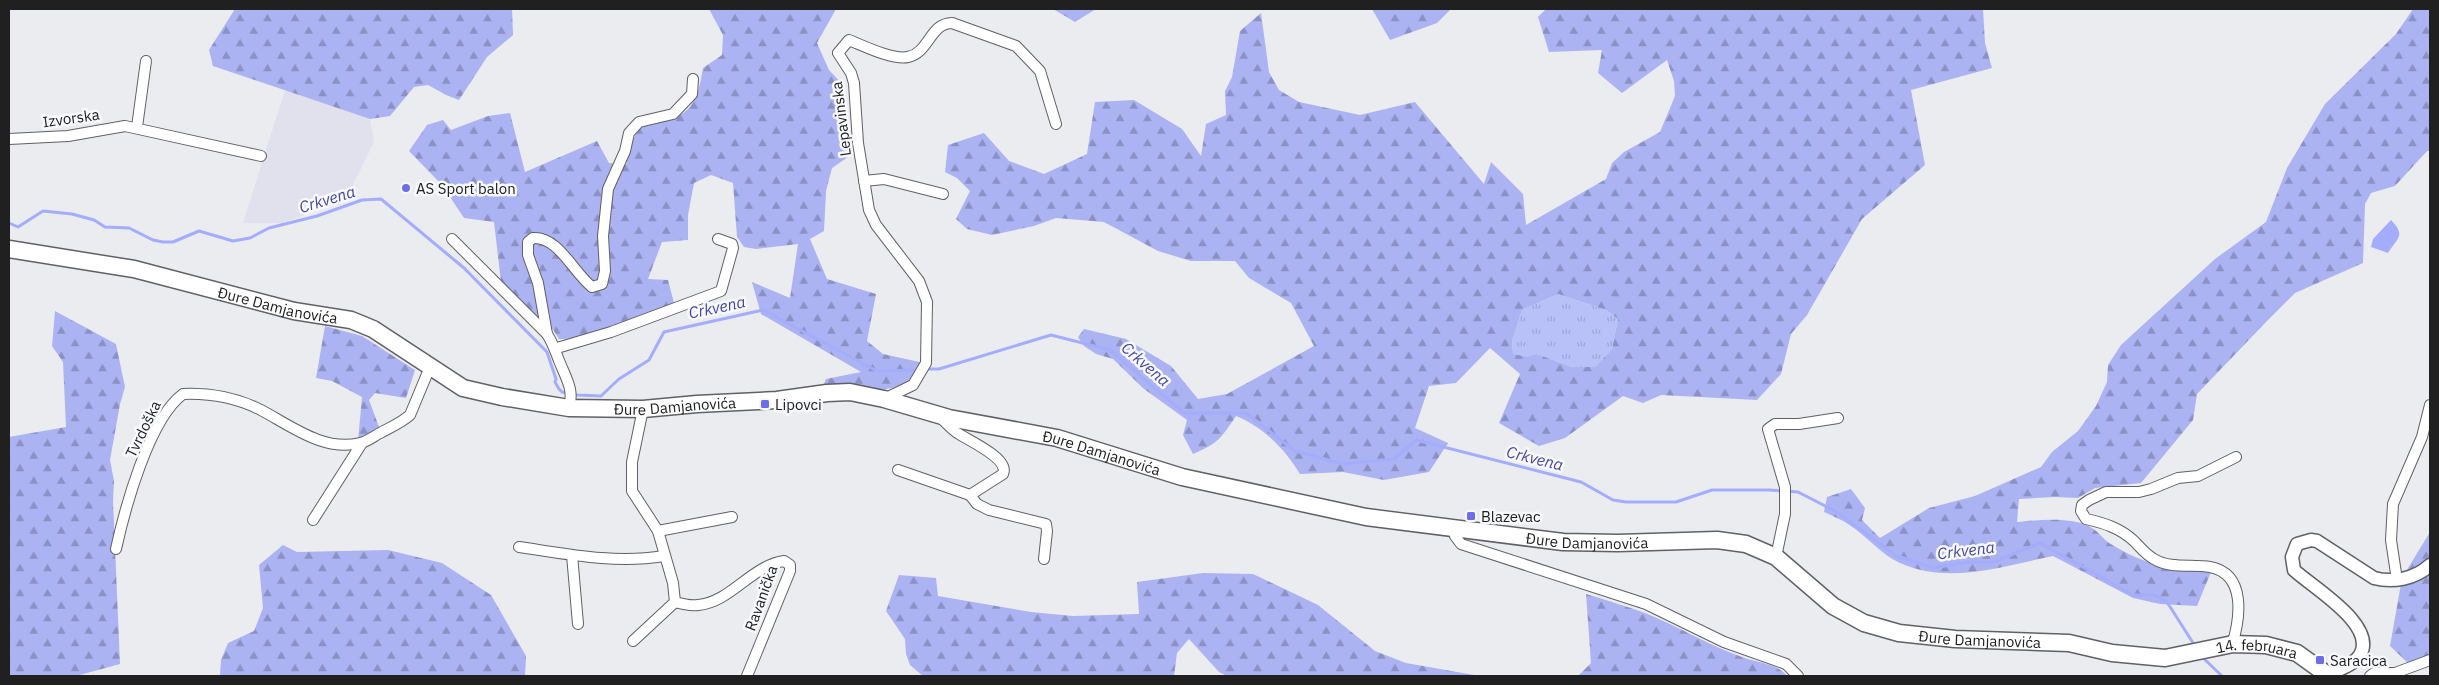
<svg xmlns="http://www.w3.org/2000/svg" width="2439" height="685" font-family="'IBM Plex Sans',sans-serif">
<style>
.built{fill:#e0e1ec}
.grass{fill:url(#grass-tufts)}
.forest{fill:url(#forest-firs);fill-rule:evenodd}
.water{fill:#a4adfb}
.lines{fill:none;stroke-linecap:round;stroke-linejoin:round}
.stream{stroke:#a4adfb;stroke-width:3}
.minor-casing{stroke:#606164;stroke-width:12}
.tertiary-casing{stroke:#606164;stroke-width:15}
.primary-casing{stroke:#606164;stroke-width:19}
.minor{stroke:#fff;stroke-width:10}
.tertiary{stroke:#fff;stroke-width:12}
.primary{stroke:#fff;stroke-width:16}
.poi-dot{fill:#6b6ee8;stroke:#f8f9fc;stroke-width:2}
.labels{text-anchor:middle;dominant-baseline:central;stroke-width:5;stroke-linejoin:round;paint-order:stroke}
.street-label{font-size:15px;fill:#202021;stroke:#f8f9fc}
.poi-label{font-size:15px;fill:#202021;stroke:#f8f9fc;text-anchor:start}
.water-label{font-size:16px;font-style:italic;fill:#4646a0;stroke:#f8f9fc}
</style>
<defs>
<pattern id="grass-tufts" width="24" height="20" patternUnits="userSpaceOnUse" patternTransform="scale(1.25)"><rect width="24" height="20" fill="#b9c1f9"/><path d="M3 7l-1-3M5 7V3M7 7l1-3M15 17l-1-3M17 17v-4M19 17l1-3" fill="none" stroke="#9fa6d5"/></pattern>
<pattern id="forest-firs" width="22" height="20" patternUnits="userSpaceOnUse" patternTransform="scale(1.25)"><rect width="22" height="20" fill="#abb3f2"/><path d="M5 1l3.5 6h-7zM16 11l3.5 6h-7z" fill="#8b91c4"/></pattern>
</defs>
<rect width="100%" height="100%" fill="#ebecef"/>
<polygon class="built" points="285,90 370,119 374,142 346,199 283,223 243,223"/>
<polygon class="grass" points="1558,294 1606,310 1618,319 1612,349 1595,367 1572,367 1537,354 1527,358 1513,355 1512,341 1522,310"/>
<g class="forest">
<polygon points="235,9 512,9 513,35 487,57 459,100 446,95 428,85 414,87 390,116 370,119 213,66 209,50"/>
<path d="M709,9H836L817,43L829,70L843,85L847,115L838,128L848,157L832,168L826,191L824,231L810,239L827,279L876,294L867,341L883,354L924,363L908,385L875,391L823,386L826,379L861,372L761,314L752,282L790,298L798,244L756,249L744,247L737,237L733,183L711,175L694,183L688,215V240L662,242L648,279L668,280L674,303C639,317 598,341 559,339L550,325L539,324L501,282L494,222L464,218L442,185L409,151L427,125L443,120L451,130L488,116L510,113L525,172L597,141L609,163L626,165C630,152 631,137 642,127C646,123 654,123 660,122C693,116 698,98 703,68L722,55L723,35Z"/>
<polygon points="1053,9 1096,9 1075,22"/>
<polygon points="1372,9 1451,9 1437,23 1390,40"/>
<path d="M1546,9H1983L1985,43L1992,68L1911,90L1925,165L1862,219L1807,315L1791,334L1781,374L1757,400L1661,395L1643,403L1623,396L1565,438L1539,446L1499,423L1520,374L1490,348L1456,383L1429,386L1415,428L1448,443L1429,472L1384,480L1343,472L1300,474C1286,450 1262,426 1236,416C1221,438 1219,443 1193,454L1183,435L1187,420L1144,389L1113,359L1096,354L1084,346L1078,337L1084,329L1126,339L1171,366L1198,399L1227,394L1314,346L1291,303L1249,278L1235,261H1191L1158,251L1104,222L1056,218L1034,226L992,235L967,229L956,219L970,191L957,178L945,172L948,145L984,133L1009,161L1044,174L1087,154L1095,102L1134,100L1182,129L1201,156L1206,124L1226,115L1225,91L1232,77L1240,31L1261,13L1269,72L1279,90L1299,102L1360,115L1415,102L1484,184L1491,162L1523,194L1526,225L1606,179L1612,163L1624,152L1660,132L1675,96L1674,81L1667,60L1622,93L1598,73L1602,50L1549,52L1538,17ZM1558,294L1606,310L1618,319L1612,349L1595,367H1572L1537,354L1527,357L1513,354L1512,341L1522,310Z"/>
<path d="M2413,9H2430V151H2427L2395,186L2371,193L2365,204L2363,263L2295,293L2267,321L2197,394L2193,420L2141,483L2095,488L2078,498L2054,497L2019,499L2017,522C2039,520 2073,516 2092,528C2099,532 2103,539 2109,543C2147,566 2168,569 2211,572L2197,606L2160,604L2133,598L2053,556C2004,566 1949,585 1900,563C1880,554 1866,535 1848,524C1841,519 1832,516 1824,512L1827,497L1851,489L1865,508L1862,520L1880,538L1929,508L1975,496L2041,467L2052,452L2078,431L2096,406L2107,382L2108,365L2121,345L2215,259L2266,222L2287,168L2325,104L2396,34Z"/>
<polygon points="55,311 116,344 125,387 120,404 110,460 114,481 113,501 120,664 76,676 9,676 9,437 66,427 63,362 52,346"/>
<polygon points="325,326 362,336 415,370 406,398 375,393 369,400 379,427 358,441 362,397 332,381 316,378"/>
<polygon points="2430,532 2430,655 2409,664 2390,646 2402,578"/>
<polygon points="283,545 297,552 388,550 442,563 491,595 526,656 525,676 220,676 221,660 228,643 254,631 263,608 259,565"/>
<polygon points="1203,573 1253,574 1318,605 1375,651 1406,663 1480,676 1227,676 1219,672 1189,639 1177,653 1174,676 923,676 910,665 906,654 905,639 886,611 899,575 936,578 938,596 1031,612 1073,616 1139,614 1137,582"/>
<path d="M1586,594C1606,600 1626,606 1645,613C1678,626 1708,645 1742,657C1757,663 1777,663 1787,676H1578L1591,663Z"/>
</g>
<path class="water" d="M2391,220C2406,236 2398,237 2388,253L2371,247L2373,239Z"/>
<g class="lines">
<g class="stream">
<polyline points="9,223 18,227 43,211 72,214 94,220 105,227 129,228 153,240 163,242 173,242 199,231 233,241 250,238 269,228 317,216 362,200 381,199 464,268 547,352 556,379 555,382 559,389 562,392 577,395 601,396 619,379 649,360 664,332 763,310 877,371 920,370"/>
<polyline points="926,369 939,369 1051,335 1110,350 1184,413 1246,413 1295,451 1343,464 1394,459 1416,440 1581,482 1613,500 1626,502 1676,502 1712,490 1769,490 1798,492 1837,512 1895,555 1933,568 1969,562 1994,562 2040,543 2133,595 2154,595 2167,602 2195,646"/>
<polyline points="2201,656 2222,676"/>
</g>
<g class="minor-casing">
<g id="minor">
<polyline points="137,127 146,61"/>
<polyline points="9,139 68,136 125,126 261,156"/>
<polyline points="864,181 884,179 943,194"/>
<path d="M452,239L547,334C554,345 555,351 560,363C567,380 574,390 569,408"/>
<path d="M547,334L538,283L528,255V242L533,238C558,236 573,272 592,287L602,284L605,271L603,236L608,189L625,151L629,133L639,122L673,114L692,94L693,79"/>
<polyline points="557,348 611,332 721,291 733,248 732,244 718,239"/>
<path d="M884,399L913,385L926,363L927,302L919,281L876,225L869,210L858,143L854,83L851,73L838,53L849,40C864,46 892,60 908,57C929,53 930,23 952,23L1016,46L1040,71L1056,124"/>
<path d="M643,409L632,462V491L658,531L673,583L675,602C682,604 691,606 698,605C731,602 751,566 784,561L790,565V571L747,676"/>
<path d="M898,470L970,495L1003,474C1010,459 970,441 959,434C952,430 947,424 941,418"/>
<polyline points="970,495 977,504 989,510 1046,524 1047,531 1044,559"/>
<polyline points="313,520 362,443"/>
<polyline points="1453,527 1455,536 1461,544 1646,604 1724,642 1786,664 1798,676"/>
<polyline points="658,531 732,517"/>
<path d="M519,547C567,554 615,564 664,556"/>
<path d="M116,549C125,508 149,419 183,394C209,393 237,398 261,410C291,426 324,452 360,443C367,442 374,436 380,433C391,427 401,423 410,415L430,367"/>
<polyline points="572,555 578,624"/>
<polyline points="1776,557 1785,514 1785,487 1768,429 1775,424 1799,424 1838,418"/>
<polyline points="2397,580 2391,540 2393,504 2422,437 2430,405"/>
<polyline points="633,641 675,602"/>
<path d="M2232,645C2240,619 2247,574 2210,567C2192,564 2170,569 2154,559C2146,555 2140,547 2134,541C2120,528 2104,523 2086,519L2081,511L2082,505L2089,500L2106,492H2139L2151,489L2178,478L2198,476L2236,457"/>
<polyline points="2370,676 2374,673 2395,673 2430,660"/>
</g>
</g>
<g class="tertiary-casing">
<path id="tertiary" d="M2327,675C2337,670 2353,666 2360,655C2378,625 2312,587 2294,570L2292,557L2297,544L2311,540L2317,541L2374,578C2393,583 2415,579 2430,565"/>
</g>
<g class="primary-casing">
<g id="primary">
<path id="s1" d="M9,249L134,269L294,311L351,320L373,329L463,388L502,397L569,408L643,409L697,404L777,400L827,393L850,392L884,399L949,418L1057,438L1182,477L1366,517L1563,542L1618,543L1717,540L1746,544L1776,557L1833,606L1864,623L1899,633L1955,639L2069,643L2112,653L2165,658L2233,644L2266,645L2297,653L2329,676"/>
</g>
</g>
<use href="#minor" class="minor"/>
<use href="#tertiary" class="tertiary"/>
<use href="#primary" class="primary"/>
</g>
<g class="poi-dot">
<circle cx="406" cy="188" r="5"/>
<rect x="760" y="399" width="10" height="10" rx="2.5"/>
<rect x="1466" y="511" width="10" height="10" rx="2.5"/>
<rect x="2315" y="655" width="10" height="10" rx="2.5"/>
</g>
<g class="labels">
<g class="street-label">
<text transform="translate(71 118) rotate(-8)">Izvorska</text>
<text transform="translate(841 119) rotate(-97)">Lepavinska</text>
<text stroke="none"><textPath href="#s1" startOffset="275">Đure Damjanovića</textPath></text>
<text stroke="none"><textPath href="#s1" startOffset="695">Đure Damjanovića</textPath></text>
<text transform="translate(143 429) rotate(-64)">Tvrdoška</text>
<text stroke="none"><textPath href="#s1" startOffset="1130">Đure Damjanovića</textPath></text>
<text stroke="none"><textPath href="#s1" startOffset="1625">Đure Damjanovića</textPath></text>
<text transform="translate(761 598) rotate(-70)">Ravanička</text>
<text stroke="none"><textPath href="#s1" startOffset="2045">Đure Damjanovića</textPath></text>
<text stroke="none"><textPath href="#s1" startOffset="2325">14. februara</textPath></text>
</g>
<g class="poi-label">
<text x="416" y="188">AS Sport balon</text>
<text x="775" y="404">Lipovci</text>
<text x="1481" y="516">Blazevac</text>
<text x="2330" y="660">Saracica</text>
</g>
<g class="water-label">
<text transform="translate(327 199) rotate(-17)">Crkvena</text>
<text transform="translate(717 307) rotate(-12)">Crkvena</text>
<text transform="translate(1146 364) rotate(41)">Crkvena</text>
<text transform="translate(1535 458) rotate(14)">Crkvena</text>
<text transform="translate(1966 550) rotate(-7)">Crkvena</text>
</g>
</g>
<rect width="2439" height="685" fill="none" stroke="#202021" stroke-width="20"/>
</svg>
